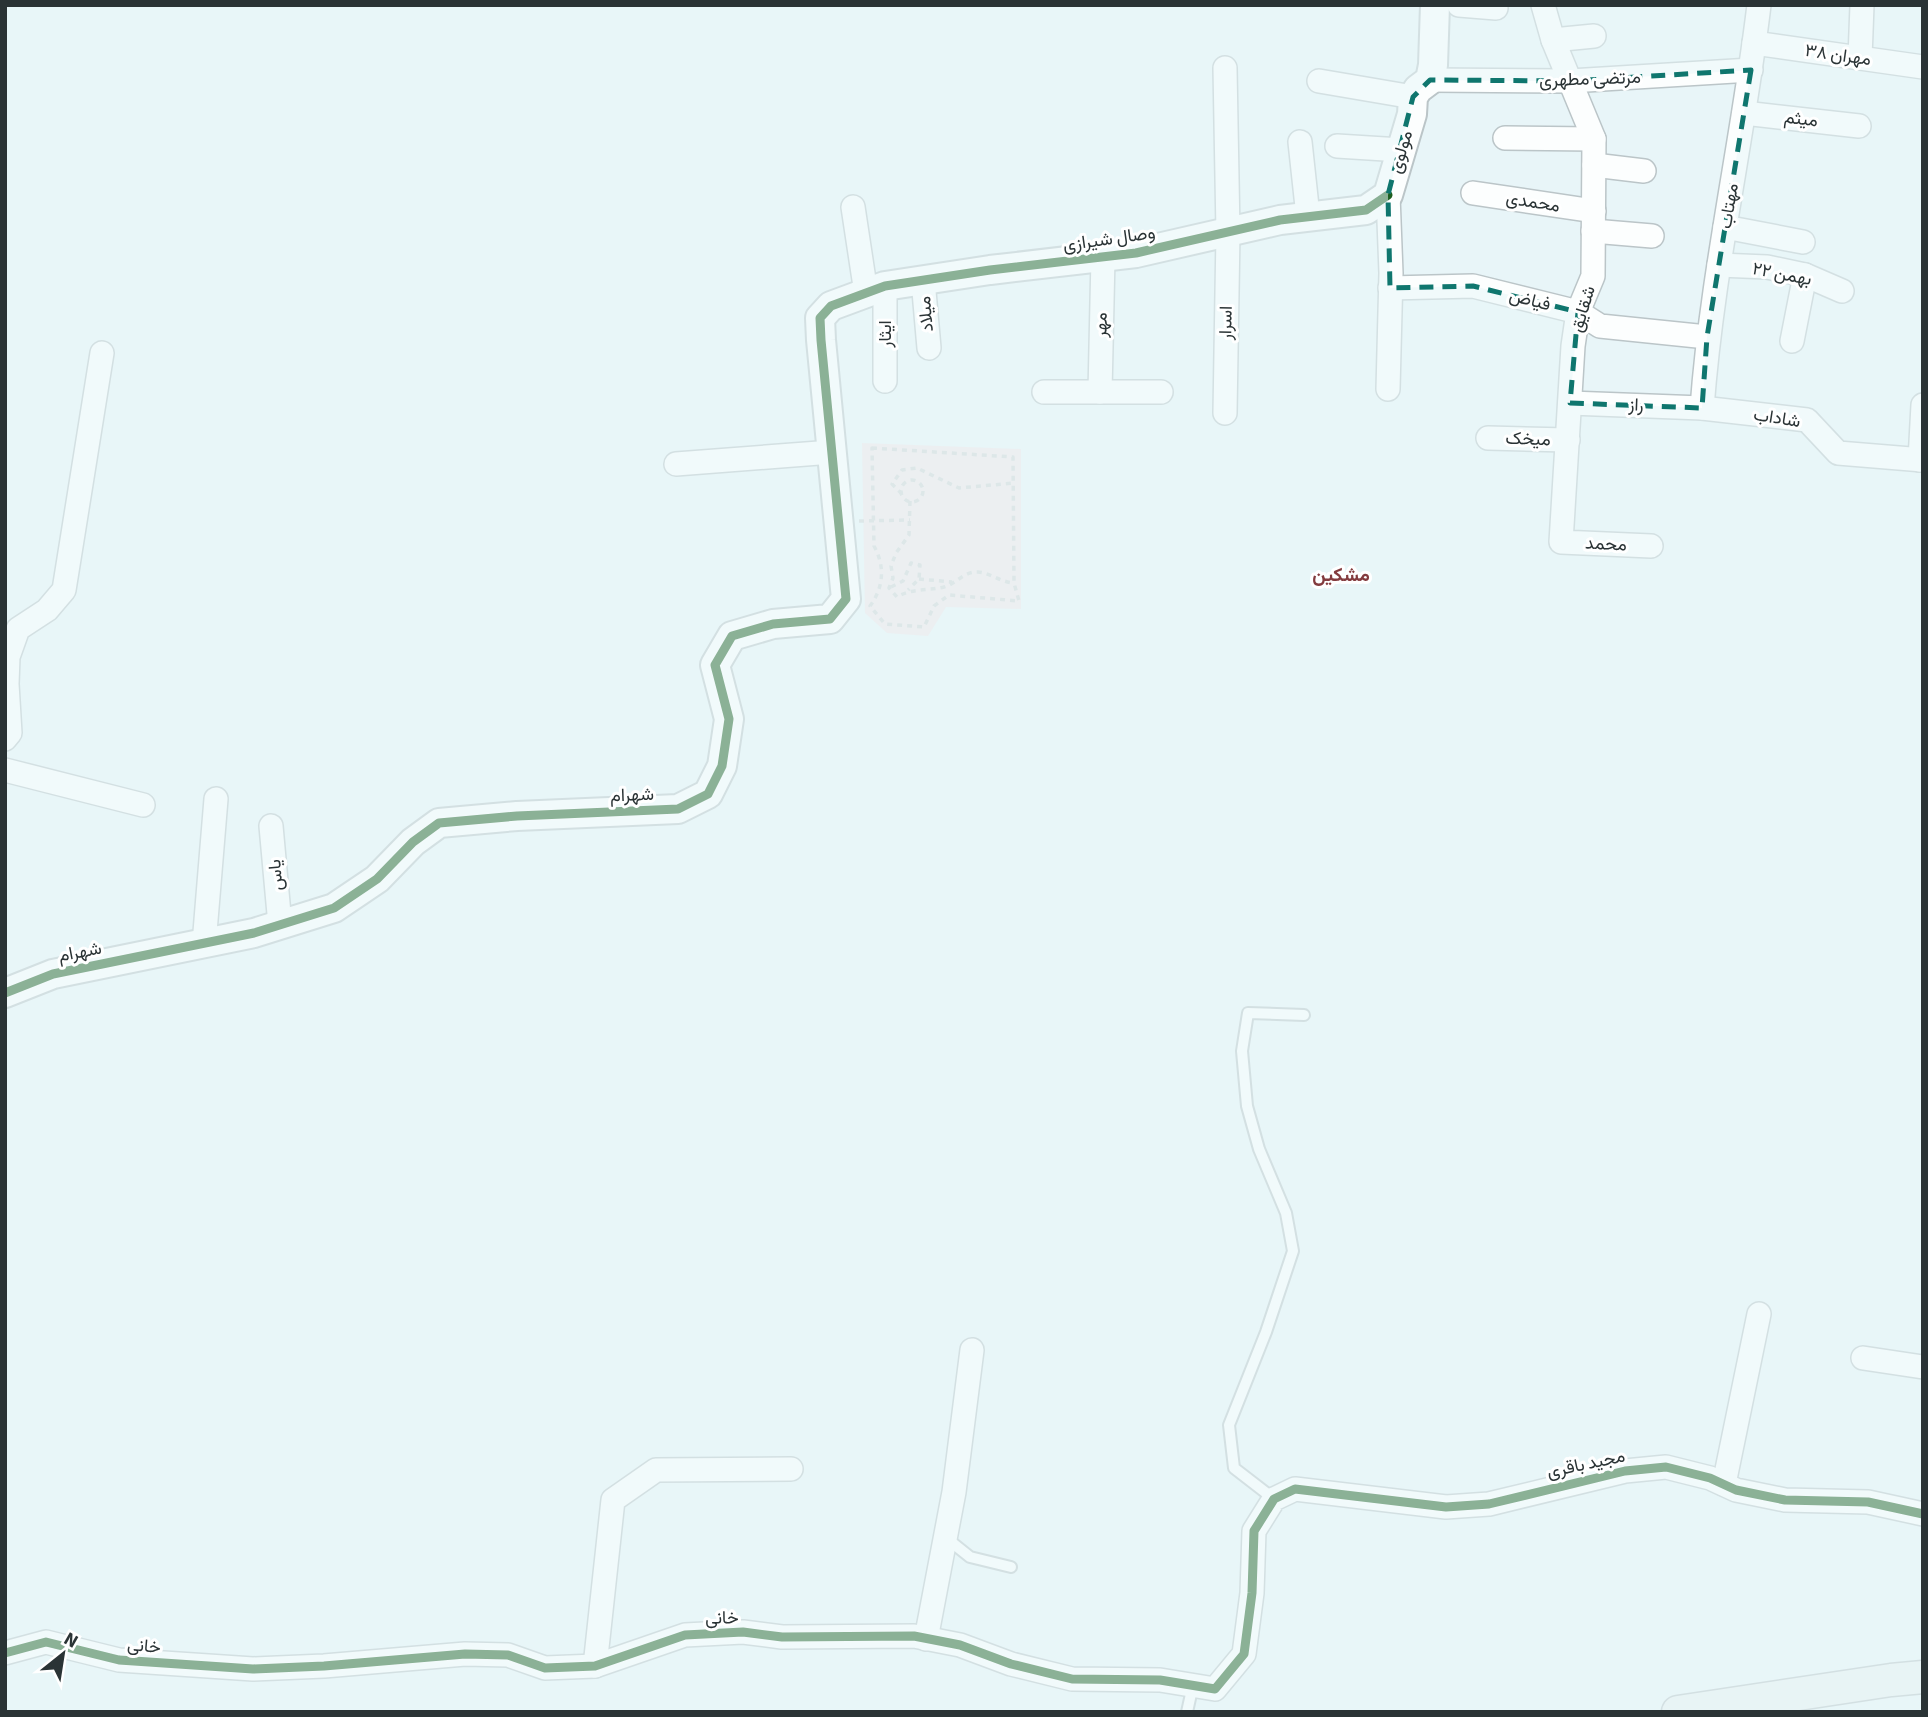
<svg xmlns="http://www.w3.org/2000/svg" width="1928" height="1717" font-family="'Source Sans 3',Vazirmatn,sans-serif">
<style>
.green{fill:#f2e7e9}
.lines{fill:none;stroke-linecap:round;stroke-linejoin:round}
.service-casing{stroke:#bbc5c8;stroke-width:14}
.minor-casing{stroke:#bbc5c8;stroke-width:26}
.tertiary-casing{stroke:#bbc5c8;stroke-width:32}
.secondary-casing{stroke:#bbc5c8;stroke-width:35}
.path{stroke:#d0d5d6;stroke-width:3.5;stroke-dasharray:5 5;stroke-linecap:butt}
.service{stroke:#fcfefe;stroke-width:10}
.minor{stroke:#fcfefe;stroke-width:23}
.tertiary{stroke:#fcfefe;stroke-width:28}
.secondary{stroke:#e9f1f2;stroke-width:32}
.cycleway-casing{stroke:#fff;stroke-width:13}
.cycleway{stroke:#1b5e20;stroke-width:9}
.marked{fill:none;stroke:#0f766e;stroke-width:5;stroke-dasharray:14 9;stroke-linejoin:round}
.labels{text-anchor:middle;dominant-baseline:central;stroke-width:6;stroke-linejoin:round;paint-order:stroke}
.street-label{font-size:18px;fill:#2a3335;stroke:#fff}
.neighbourhood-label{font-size:19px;font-weight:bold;fill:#833b3e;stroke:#fff}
</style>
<rect width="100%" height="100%" fill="#e8f5f8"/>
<polygon class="green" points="862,443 1021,449 1021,609 946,607 928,636 887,633 865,613"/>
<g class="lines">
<g class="service-casing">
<g id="service">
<polyline points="1274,1499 1234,1468 1229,1425 1266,1332 1293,1251 1286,1213 1259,1149 1247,1106 1242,1051 1248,1013 1304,1015"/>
<polyline points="945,1537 970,1557 1011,1567"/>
<polyline points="1187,1712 1193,1685"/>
</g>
</g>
<g class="minor-casing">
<g id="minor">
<polyline points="1459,5 1496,8"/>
<polyline points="1543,5 1553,40 1594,139 1593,276 1578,312 1573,346 1561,542 1651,546"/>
<polyline points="1553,40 1594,36"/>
<polyline points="1754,43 1923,67"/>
<polyline points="1860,58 1862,5"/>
<polyline points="1430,80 1570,81 1751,70"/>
<polyline points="1319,81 1413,97"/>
<polyline points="1744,113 1859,126"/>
<polyline points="1505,138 1594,139"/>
<polyline points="1300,142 1308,216"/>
<polyline points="1337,146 1401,150"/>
<polyline points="1594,165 1644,171"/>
<polyline points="1473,193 1594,211"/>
<polyline points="853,207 866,293"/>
<polyline points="1725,227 1803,242"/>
<polyline points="1593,231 1652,236"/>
<polyline points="1719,265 1767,267 1805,275 1842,291"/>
<polyline points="923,280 929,348"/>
<polyline points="1390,288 1473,286 1578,312 1600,326 1707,337"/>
<polyline points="1792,341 1805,275"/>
<polyline points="885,381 885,286"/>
<polyline points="1388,389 1391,273 1388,195"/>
<polyline points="1044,392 1161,392"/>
<polyline points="1100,392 1103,257"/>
<polyline points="1570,403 1702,408 1807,420 1838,453 1923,460"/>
<path d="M1702,408C1712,272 1743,140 1759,5"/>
<polyline points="1225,413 1228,233 1225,68"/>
<polyline points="1488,438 1568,440"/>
<polyline points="1920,460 1923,405"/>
<polyline points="676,464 832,452"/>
<polyline points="5,739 10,733 7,684 8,657 18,629 47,610 64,590 102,353"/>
<polyline points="5,770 143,805"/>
<polyline points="271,826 280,925"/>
<polyline points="204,944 216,799"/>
<polyline points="1863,1358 1923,1367"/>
<polyline points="1724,1484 1759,1314"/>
<polyline points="926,1639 954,1492 972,1350"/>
<polyline points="5,1653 46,1642 119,1660 253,1669 324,1666 465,1654 508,1655 545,1668 595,1666 685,1635 743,1632 782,1637 914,1636 960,1645 1011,1664 1072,1679 1160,1680 1215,1689 1244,1654 1252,1593 1254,1531 1274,1499 1295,1489 1446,1507 1489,1504 1625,1471 1666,1467 1710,1478 1736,1490 1785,1500 1868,1502 1923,1514"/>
<polyline points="595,1666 613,1500 656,1470 791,1469"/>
</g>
</g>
<g class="tertiary-casing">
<polyline id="tertiary" points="5,993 53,974 254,933 334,908 377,879 413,842 439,823 517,816 678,809 708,794 722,766 729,719 715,665 732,636 773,624 830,619 846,599 821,340 820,318 831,306 885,286 990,270 1136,253 1280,220 1366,210 1388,195 1412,114 1413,97 1418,89 1430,80 1433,65 1435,5"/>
</g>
<g class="secondary-casing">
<polyline id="secondary" points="1678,1712 1891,1680 1923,1677"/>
</g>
<g class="path">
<path d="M872,448L1013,457L1014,583L1019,601L949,595L934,606L924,627L885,624L870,606C884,587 885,566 874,546Z"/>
<circle cx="912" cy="491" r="11"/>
<polyline points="902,494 892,484 902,470 917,468 959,488 1014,483"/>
<path d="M910,501L909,535L896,553L891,566L893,578L889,588L897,597C912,588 927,591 944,587C956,584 964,571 978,572C991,573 1000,582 1014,583"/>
<polyline points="859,521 910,520"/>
<polyline points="919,579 952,582"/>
<polyline points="891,587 903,581 911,563 920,565 919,579 908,590"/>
</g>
<use href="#service" class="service"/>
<use href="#minor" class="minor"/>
<use href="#tertiary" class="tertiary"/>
<use href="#secondary" class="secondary"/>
<g class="cycleway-casing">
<g id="cycleway">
<polyline points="5,993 53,974 254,933 334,908 377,879 413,842 439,823 517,816 678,809 708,794 722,766 729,719 715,665 732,636 773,624 830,619 846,599 821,340 820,318 831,306 885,286 990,270 1136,253 1280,220 1366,210 1388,195"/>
<polyline points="5,1653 46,1642 119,1660 253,1669 324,1666 465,1654 508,1655 545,1668 595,1666 685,1635 743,1632 782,1637 914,1636 960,1645 1011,1664 1072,1679 1160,1680 1215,1689 1244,1654 1252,1593 1254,1531 1274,1499 1295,1489 1446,1507 1489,1504 1625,1471 1666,1467 1710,1478 1736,1490 1785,1500 1868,1502 1923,1514"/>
</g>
</g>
<use href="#cycleway" class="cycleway"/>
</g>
<path d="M0 0H1928V1717H0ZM1751,70L1707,337L1702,408L1570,403L1578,312L1473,286L1390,288L1388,195L1413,97L1430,80L1570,81Z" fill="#e8f5f8" fill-opacity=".55" fill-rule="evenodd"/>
<path class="marked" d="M1751,70L1707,337L1702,408L1570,403L1578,312L1473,286L1390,288L1388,195L1413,97L1430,80L1570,81Z"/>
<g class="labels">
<g class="street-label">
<text transform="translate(1838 55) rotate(8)">مهران ۳۸</text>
<text transform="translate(1590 79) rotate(-2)">مرتضی مطهری</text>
<text transform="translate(1801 119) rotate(7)">میثم</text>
<text transform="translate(1401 152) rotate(-74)">مولوی</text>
<text transform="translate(1533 202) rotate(9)">محمدی</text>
<text transform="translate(1729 206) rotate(-81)">مهتاب</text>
<text transform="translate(1109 239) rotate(-8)">وصال شیرازی</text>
<text transform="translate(1782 274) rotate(11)">۲۲ بهمن</text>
<text transform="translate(1530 300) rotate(14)">فیاض</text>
<text transform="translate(1583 309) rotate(-73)">شقایق</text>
<text transform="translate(926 314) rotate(-95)">میلاد</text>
<text transform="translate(1226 323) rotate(-89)">اسرار</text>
<text transform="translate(1101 325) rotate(-89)">مهر</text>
<text transform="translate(885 334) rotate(-90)">ایثار</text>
<text transform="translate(1636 405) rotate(2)">راز</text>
<text transform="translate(1777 418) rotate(9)">شاداب</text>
<text transform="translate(1528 439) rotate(2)">میخک</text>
<text transform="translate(1606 544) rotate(3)">محمد</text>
<text transform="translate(632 795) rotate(-2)">شهرام</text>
<text transform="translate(276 875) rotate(-95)">یاس</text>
<text transform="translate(80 952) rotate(-11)">شهرام</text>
<text transform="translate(1586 1464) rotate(-12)">مجید باقری</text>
<text transform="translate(722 1618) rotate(-1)">خانی</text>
<text transform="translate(144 1646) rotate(5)">خانی</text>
</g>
<g class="neighbourhood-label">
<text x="1341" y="575">مشکین</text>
</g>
</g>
<rect width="1928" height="1717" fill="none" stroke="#2a3335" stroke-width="14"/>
<g transform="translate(63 1654) rotate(30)" stroke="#ffffff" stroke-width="5" paint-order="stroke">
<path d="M0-5L12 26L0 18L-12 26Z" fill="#2a3335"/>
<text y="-10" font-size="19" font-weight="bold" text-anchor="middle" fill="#2a3335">N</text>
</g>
</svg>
